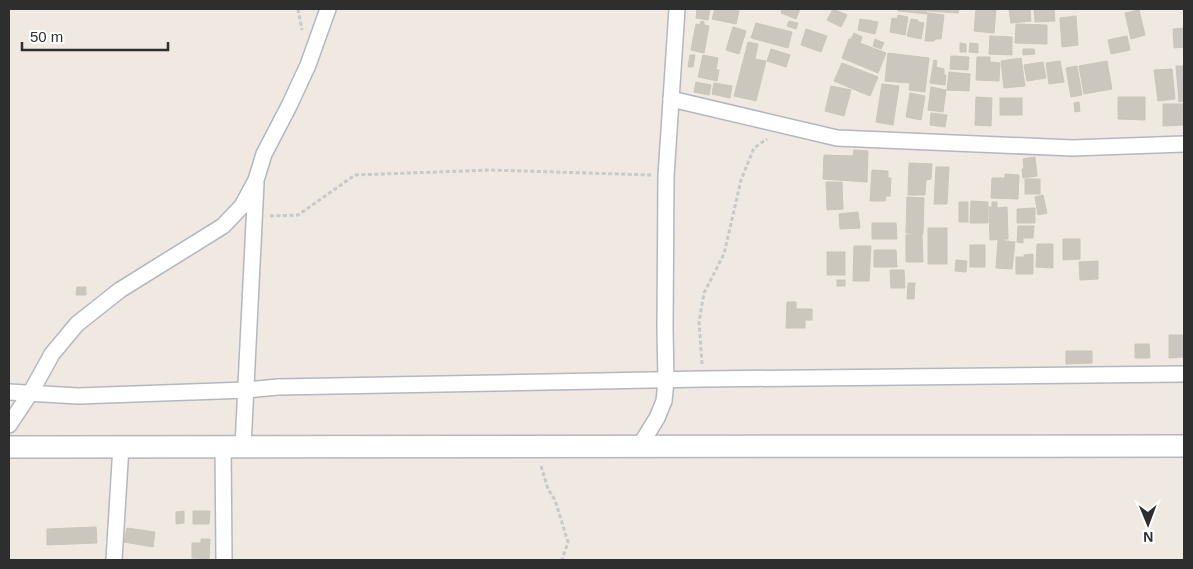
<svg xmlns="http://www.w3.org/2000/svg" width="1193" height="569" font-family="Helvetica,sans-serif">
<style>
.building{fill:#cbc7bf;stroke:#cbc5ba}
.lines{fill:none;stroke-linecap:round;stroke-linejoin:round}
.minor-casing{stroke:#b4b7c1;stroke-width:18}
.secondary-casing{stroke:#b4b7c1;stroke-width:24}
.path{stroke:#c9c9c9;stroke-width:3;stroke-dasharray:4 2.5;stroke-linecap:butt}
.minor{stroke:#fff;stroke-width:15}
.secondary{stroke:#fff;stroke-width:21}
</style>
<rect width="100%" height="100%" fill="#efe9e1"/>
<g class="building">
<polygon points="697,9 710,9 708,20 696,18"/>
<polygon points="715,9 739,11 736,24 712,19"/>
<polygon points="782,9 800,9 796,19 781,13"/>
<polygon points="833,9 847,15 841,27 827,20"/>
<polygon points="899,9 927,9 927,14 898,11"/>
<polygon points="928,9 959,9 958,13 928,11"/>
<polygon points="976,9 996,9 994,33 974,31"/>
<polygon points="1009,9 1030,9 1031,21 1011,23"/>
<polygon points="1034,9 1054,9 1055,21 1035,22"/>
<polygon points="1139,10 1145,35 1131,39 1125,13"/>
<polygon points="928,13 944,15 941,39 935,39 934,41 925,41"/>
<polygon points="898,15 908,17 905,35 890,32 892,18 897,19"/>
<polygon points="1076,16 1078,45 1062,47 1060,18"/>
<polygon points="860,19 878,22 875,34 858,30"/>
<polygon points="911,19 918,20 918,22 924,23 921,39 907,36"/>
<polygon points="701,21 704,22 704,25 709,26 704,53 691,50 696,24 700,25"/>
<polygon points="789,21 798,23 796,29 787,26"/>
<polygon points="756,23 792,32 788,48 751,38"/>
<polygon points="1016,24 1047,25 1047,44 1015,43"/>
<polygon points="733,27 746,31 739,54 726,50"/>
<polygon points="1184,28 1184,47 1174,48 1173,29"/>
<polygon points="806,29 827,36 821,52 801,45"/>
<polygon points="854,33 862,37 860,43 886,53 878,73 842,58 849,39 851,39"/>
<polygon points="990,36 1012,37 1012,55 989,54"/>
<polygon points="1127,36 1130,50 1111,54 1108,40"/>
<polygon points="875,39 884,43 881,49 873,46"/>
<polygon points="748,42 758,44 755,59 766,61 756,101 734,96"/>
<polygon points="960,43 966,44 966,52 960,52"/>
<polygon points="970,43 978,44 978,53 969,52"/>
<polygon points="771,49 790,55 786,67 767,61"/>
<polygon points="1023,49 1034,49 1035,54 1023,55"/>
<polygon points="888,53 929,58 925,92 909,90 910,83 885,81"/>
<polygon points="690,55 695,55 693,67 688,67"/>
<polygon points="703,55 718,58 716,70 719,70 717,81 698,77"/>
<polygon points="951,56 969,57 968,70 950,69"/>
<polygon points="977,57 990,57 990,62 1000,63 999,81 976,80"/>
<polygon points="1021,58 1025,86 1004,88 1001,61"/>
<polygon points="934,60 937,61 936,67 944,69 944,75 946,75 945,85 930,83"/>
<polygon points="1060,61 1064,82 1049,84 1046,63"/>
<polygon points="1107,61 1112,89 1084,94 1079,66"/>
<polygon points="1043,62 1046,78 1027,81 1024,65"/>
<polygon points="842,63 878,77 870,96 834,81"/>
<polygon points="1077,66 1082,95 1071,97 1066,68"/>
<polygon points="1176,66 1184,66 1184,101 1179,102"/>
<polygon points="1172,69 1175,99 1158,101 1154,70"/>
<polygon points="949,72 970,74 969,91 947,90"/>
<polygon points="696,82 711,85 709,95 694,92"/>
<polygon points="714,83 732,86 730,98 712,94"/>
<polygon points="882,84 899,86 893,125 876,122"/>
<polygon points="831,86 851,90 844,116 825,111"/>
<polygon points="931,87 946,90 943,112 928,110"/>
<polygon points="910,93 925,96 921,120 906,117"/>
<polygon points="976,97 992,98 991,126 975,125"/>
<polygon points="1118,97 1145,97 1145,120 1118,119"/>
<rect x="1000" y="98" width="22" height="17"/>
<polygon points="1079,102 1080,111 1075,112 1074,103"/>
<polygon points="1163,104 1184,104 1184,125 1163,126"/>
<polygon points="931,113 947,115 945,127 930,125"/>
<polygon points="854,150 868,151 867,182 823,179 824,155 853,156"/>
<polygon points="1035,157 1037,176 1023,178 1022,169 1024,168 1023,159"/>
<polygon points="909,163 932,164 931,179 926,180 925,195 908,195"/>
<polygon points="936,167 949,167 947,204 934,204"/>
<polygon points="872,170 888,171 888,178 891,178 890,196 886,196 885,201 870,201"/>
<polygon points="1005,174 1019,175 1018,199 991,198 992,178 1005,178"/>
<rect x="1025" y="179" width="15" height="15"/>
<polygon points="826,182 842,182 843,209 827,210"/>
<polygon points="1043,195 1047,213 1038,215 1035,197"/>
<polygon points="907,197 924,198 923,234 906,233"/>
<polygon points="971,201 988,202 988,223 970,223"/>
<rect x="959" y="202" width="9" height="20"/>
<polygon points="992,202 997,202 997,208 1007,207 1008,239 990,240 989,207 992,207"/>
<polygon points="1035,208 1035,223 1017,223 1017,209"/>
<polygon points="858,212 860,228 840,229 839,214"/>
<polygon points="872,223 896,223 897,239 872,239"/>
<polygon points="1018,226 1034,226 1033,238 1023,238 1023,243 1017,242"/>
<rect x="928" y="228" width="19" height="36"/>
<polygon points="922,234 923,262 906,262 906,235"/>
<polygon points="1063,239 1080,239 1080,259 1063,260"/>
<polygon points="998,240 1015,242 1012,269 996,268"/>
<polygon points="1037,244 1053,244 1053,268 1036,267"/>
<rect x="970" y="245" width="15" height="22"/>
<polygon points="854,246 871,246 869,281 853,281"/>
<polygon points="874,250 896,250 897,267 874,267"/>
<rect x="827" y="252" width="18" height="23"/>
<polygon points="1033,254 1033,274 1016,274 1016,257 1024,257 1024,255"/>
<polygon points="956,260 967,261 966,272 955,271"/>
<polygon points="1098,261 1098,279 1080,280 1079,262"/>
<polygon points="890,270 904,270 905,288 891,288"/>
<rect x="837" y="280" width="8" height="6"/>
<polygon points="908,283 915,283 914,299 907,299"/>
<polygon points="77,287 86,287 86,295 76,295"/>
<polygon points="787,302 796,302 796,309 812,309 812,320 805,320 805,328 786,328"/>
<polygon points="1169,335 1184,335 1184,357 1169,358"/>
<polygon points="1135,344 1149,344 1150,358 1135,358"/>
<polygon points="1066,351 1092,351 1092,363 1066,364"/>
<polygon points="184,511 184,523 176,524 176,512"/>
<polygon points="193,511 210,511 209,524 193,524"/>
<polygon points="96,527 97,543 47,545 47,529"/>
<polygon points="127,528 155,532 153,547 124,542"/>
<polygon points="201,539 210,539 209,559 192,558 192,543 201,543"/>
</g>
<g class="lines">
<g class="minor-casing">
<g id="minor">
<polyline points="671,99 837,138 1072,148 1184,144"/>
<polyline points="9,392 78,396 247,390 278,387 703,379 1184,374"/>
<polyline points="9,425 31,392 52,354 77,324 120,290 223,226 242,206 256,180 264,154 289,106 308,65 328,9"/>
<polyline points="223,446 224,560"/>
<polyline points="243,446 256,183"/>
<polyline points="639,447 657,418 664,401 666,381 665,328 666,176 677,9"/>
<polyline points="114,560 121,446"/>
</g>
</g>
<g class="secondary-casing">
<polyline id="secondary" points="9,447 1184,446"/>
</g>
<g class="path">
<polyline points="298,9 302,30"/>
<polyline points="270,216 298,215 355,175 491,170 651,175"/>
<polyline points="702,364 699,322 704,293 724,254 741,180 754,148 767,139"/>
<polyline points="541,466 548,489 555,500 568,542 562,560"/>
</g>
<use href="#minor" class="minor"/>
<use href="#secondary" class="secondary"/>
</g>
<rect width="1193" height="569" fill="none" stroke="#2e2e2e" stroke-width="20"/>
<g transform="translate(1148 524) rotate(179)" stroke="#ffffff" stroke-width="4" paint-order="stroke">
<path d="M0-4L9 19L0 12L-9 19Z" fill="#2e2e2e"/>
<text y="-8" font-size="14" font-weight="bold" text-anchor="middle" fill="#2e2e2e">N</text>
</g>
<path d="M22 42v8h146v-8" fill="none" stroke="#2e2e2e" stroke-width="2.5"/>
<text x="30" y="42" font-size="15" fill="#2e2e2e" stroke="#ffffff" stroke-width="4" paint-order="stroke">50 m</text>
</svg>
